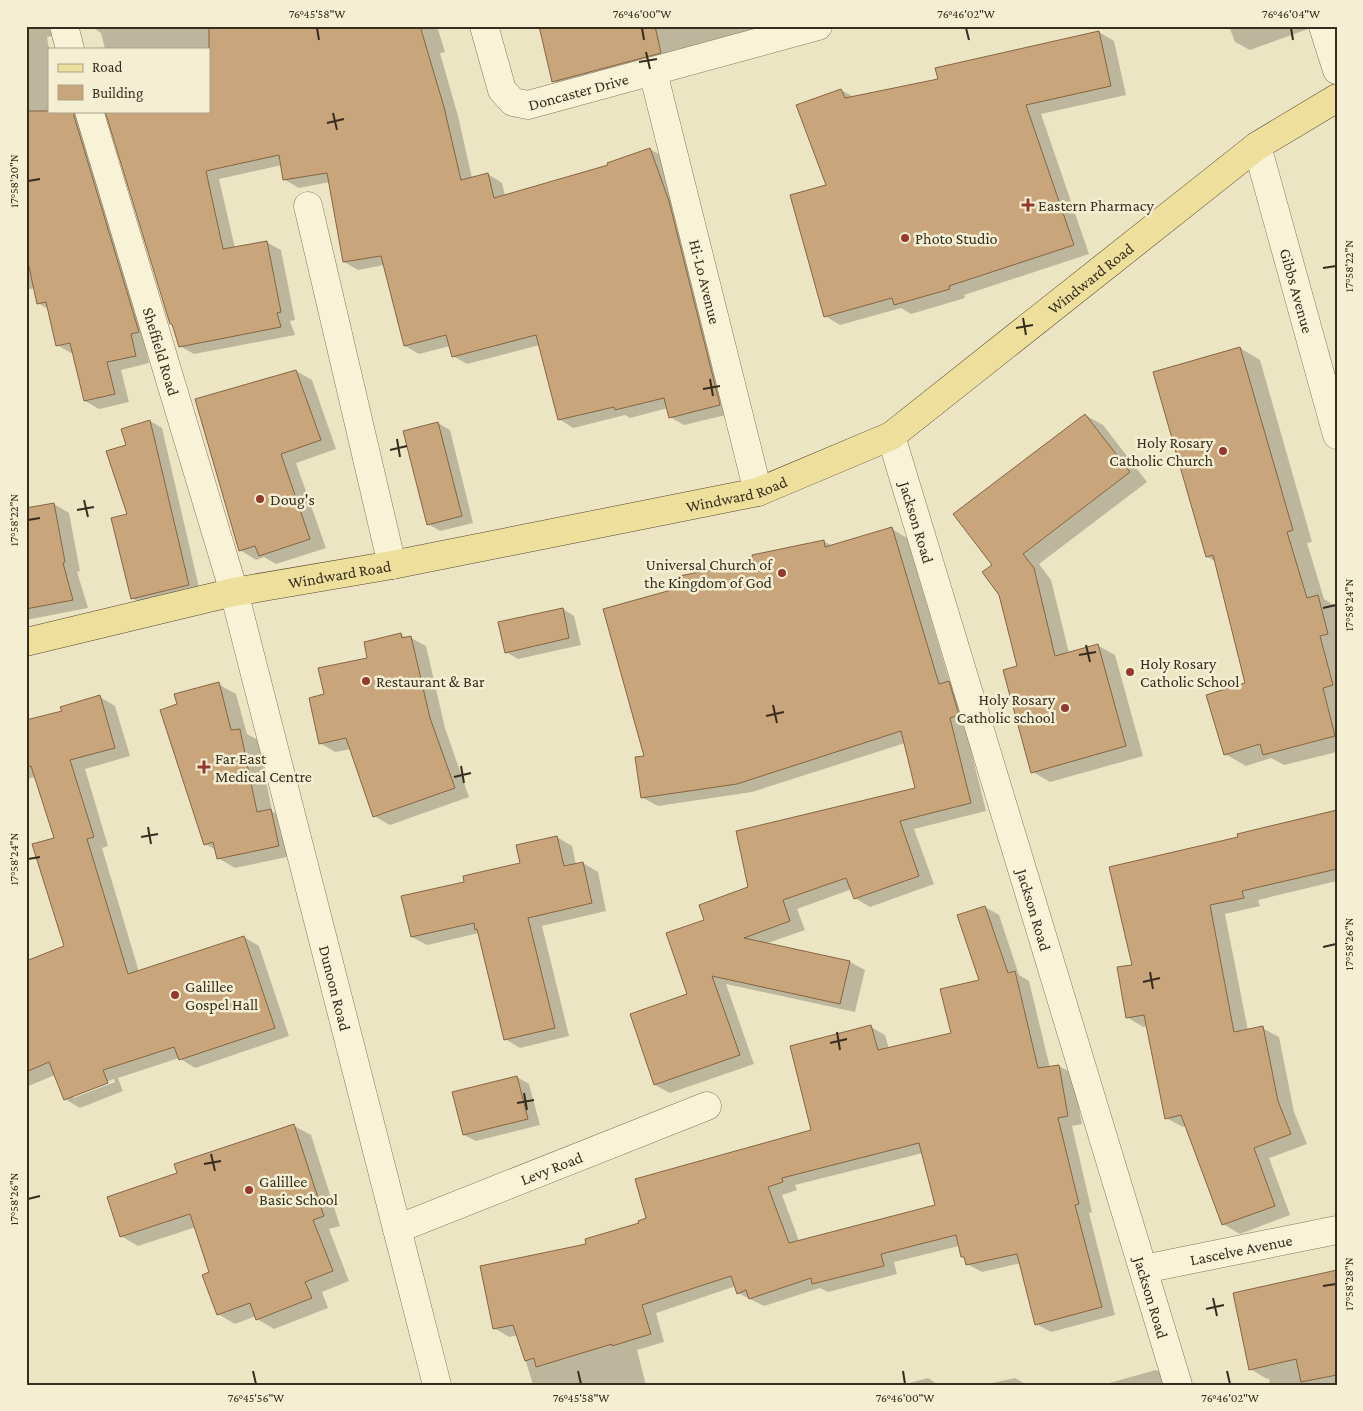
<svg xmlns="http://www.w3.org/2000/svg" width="1363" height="1411" font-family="'Crimson Pro',serif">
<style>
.shadow{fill:#0003;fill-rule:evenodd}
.building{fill:#c9a57b;stroke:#856542;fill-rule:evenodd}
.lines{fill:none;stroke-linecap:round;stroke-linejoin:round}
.minor-casing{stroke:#86775b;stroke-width:29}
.major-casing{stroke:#54452f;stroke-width:29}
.minor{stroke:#f8f2d7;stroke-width:28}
.major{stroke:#eedf9d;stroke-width:28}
.ticks{fill:none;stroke:#372d1f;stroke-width:2}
.poi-dot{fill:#93392d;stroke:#f4efd3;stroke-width:2}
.labels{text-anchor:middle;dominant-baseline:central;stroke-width:5;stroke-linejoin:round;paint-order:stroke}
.street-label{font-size:16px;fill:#372d1f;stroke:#f4efd3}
.poi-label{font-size:16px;fill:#372d1f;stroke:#f4efd3;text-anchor:start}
.neatline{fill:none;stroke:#372d1f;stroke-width:2}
.ticks-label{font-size:12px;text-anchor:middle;fill:#372d1f}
</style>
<rect width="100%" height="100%" fill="#ece5c4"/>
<g class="shadow">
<polygon points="26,26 65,26 63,34 47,37 49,49 49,111 90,111 149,363 121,370 129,402 99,409 85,401 73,353 71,353 57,345 48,309 38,303 35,288 26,290"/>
<polygon points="90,26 437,26 445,52 440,53 458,116 472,178 488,174 502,183 505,196 610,166 650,149 664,157 734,413 684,425 670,417 668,408 630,418 625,415 573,428 559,419 540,345 467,364 453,356 450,346 419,354 405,346 384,265 358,270 344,262 330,182 299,188 285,180 282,165 219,179 235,248 266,242 281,250 295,320 290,321 295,335 194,354 180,346 174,325 171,323 209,111 209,49 105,49 101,33"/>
<polygon points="547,26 773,26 566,89 554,81"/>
<polygon points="1229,26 1307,26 1308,29 1250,50 1235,42"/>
<polygon points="1099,32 1114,41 1126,95 1041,114 1089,254 964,295 965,298 911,314 901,308 840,325 825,316 828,186 841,90 854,97 939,80"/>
<polygon points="1240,348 1260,360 1312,542 1307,543 1324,599 1337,607 1337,752 1284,765 1271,758 1246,766 1225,754 1247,684 1215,561 1207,557"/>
<polygon points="296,371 312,380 336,449 296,463 326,548 276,564 264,557 256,560 240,550"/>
<polygon points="1085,415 1103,425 1147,482 1039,564 1051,580 1069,653 1097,645 1115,655 1143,756 1050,782 1033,772 1019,667 993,565"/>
<polygon points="150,421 162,428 200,592 143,605 132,598 128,515 128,446 123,430"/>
<polygon points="438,423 450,430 473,523 440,531 428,524"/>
<polygon points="54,504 69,513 80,571 77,572 88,608 26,620 26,509"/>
<polygon points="892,529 907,538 950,683 964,691 965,726 986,811 914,829 934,884 870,907 855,898 852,889 797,909 805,930 765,944 850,962 865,970 855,1012 726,984 754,1064 670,1093 655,1085 689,995 749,888 916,788 905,743 752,792 658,806 643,798 645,757 683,588 755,563 823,541 833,546"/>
<polygon points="563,609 574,616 581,645 518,659 506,652"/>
<polygon points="401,635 408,638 411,638 426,646 445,728 469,797 390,825 374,816 351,749 335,752 320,743 325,695 369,658"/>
<polygon points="218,684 236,694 247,734 258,740 272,811 289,821 296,855 235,868 218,858 216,850 205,844 178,705"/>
<path d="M100,697L115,706L130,756L85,769L108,846L102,848L139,972L244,937L259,946L289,1036L195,1068L179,1058L118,1078L123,1091L80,1108L65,1099L55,1075L26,1087V962L65,947L55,838L36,777L26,779V721L63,712ZM114,1079L115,1082L73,1098V1095Z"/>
<polygon points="1337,811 1337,881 1258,900 1260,906 1225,914 1248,1031 1262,1028 1279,1037 1294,1112 1307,1144 1269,1158 1290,1215 1240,1234 1223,1224 1187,1126 1183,1127 1166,1118 1148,1026 1143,1027 1127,1017 1134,966 1240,838"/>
<polygon points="557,837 572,846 576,865 583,863 598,872 606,911 542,926 569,1036 520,1048 505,1039 479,933 427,945 412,937 466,883 522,864"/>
<path d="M985,907L999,915L1019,975L1029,981L1050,1068L1059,1066L1073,1074L1082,1124L1072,1126L1092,1212L1089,1213L1115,1315L1051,1332L1036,1324L1021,1263L982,1272L967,1264L966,1259L962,1256L959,1246L894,1262L897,1274L828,1292L820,1288L764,1306L738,1293L736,1286L656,1313L664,1342L637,1350L646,1385H533L518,1335L509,1337L494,1328L588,1245L641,1224L812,1131L871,1027L885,1035L889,1049L952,1034L980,981ZM923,1153L937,1206L799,1241L782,1195L797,1190L795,1185Z"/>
<polygon points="517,1077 529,1084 540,1125 476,1141 464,1135"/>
<polygon points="294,1126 311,1135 340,1226 329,1229 349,1281 322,1292 328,1308 274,1329 257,1319 256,1316 235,1324 218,1314 211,1273 196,1227 138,1246 121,1236 178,1174"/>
<polygon points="1337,1274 1337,1385 1270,1385 1269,1378 1267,1379 1250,1369"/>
<polygon points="1156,1370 1168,1376 1171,1385 1102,1385"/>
<polygon points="928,1378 939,1385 902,1385"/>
<polygon points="1015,1378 1027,1385 983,1385"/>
</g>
<g class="building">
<polygon points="209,26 420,26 444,107 461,180 488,173 494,198 608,165 607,163 650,148 669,201 720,405 669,418 664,398 615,410 614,407 558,420 536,335 452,357 446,335 404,346 381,256 343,262 327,173 283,180 279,155 206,171 223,249 267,241 281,312 277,313 281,327 179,347 172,324 170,324 105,111 209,111"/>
<polygon points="539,26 655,26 661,53 552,82"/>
<polygon points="1099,31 1111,86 1026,105 1074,245 949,286 950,289 894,305 892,298 824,317 790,195 826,185 796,105 841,89 845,98 938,79 935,68"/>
<polygon points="26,111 74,111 74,116 139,332 131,334 136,356 107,362 115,394 84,401 70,343 56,346 46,302 37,304 26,253"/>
<polygon points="1240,347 1293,530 1287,532 1307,598 1318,595 1328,634 1320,636 1333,685 1323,688 1335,736 1263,755 1260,744 1224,755 1206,695 1245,683 1213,555 1206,557 1153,372"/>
<polygon points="296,370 321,440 281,454 310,539 259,556 255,546 239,551 195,399"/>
<polygon points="1085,414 1130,472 1023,554 1034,568 1055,656 1098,644 1126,746 1031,773 1003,670 1017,666 999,595 982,572 992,565 953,514"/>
<polygon points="150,420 189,585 131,599 111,518 127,514 106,451 126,445 121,429"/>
<polygon points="438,422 462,516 427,525 403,431"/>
<polygon points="54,503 65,562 63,563 73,600 26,609 26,508"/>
<polygon points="892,527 939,684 949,681 959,715 950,718 971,803 900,821 919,876 854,899 846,878 783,900 790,921 744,938 850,961 840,1004 712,976 740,1055 654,1085 630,1014 687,994 666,933 704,920 699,905 748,887 736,831 915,788 901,731 737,784 641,798 635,757 644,756 603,609 682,587 679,576 753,562 752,555 824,540 825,547"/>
<polygon points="563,608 569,638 505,653 498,622"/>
<polygon points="401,633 402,638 411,636 430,718 455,788 373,817 346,738 319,744 309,698 324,694 318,668 367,658 364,642"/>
<polygon points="219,682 231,730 240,729 257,812 271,809 279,846 217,859 213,842 204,845 160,710 177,704 174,694"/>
<polygon points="100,695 115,748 70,760 94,837 87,839 128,974 244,936 275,1028 179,1060 174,1047 103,1070 108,1083 64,1100 49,1062 26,1072 26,961 64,946 32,844 54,838 31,766 26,767 26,720 62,711 60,707"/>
<polygon points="1337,810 1337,869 1242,891 1244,898 1210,905 1234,1032 1263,1026 1278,1101 1291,1134 1254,1148 1275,1206 1222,1225 1181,1115 1165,1119 1144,1015 1126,1018 1117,967 1132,965 1109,867 1238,837 1237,834"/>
<polygon points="557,836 564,866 583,862 592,903 528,918 555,1028 504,1040 477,929 475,930 474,923 411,937 401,896 464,882 463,876 520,863 516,845"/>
<path d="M985,906L1008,973L1015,971L1038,1068L1059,1065L1068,1116L1058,1118L1079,1204L1075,1205L1102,1307L1035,1325L1017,1254L966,1265L964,1257H961L956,1235L881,1254L884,1266L812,1284L811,1278L749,1299L746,1290L737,1294L731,1276L642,1305L651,1334L612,1346V1344L536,1367L534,1358L525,1361L513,1325L493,1329L480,1266L586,1244L585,1239L639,1223L638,1221L646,1218L635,1179L811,1130L790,1046L871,1025L878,1050L951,1033L940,989L979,980L957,915ZM919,1143L935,1205L789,1243L768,1187L783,1182L782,1178Z"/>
<polygon points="517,1076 528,1119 463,1135 452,1092"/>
<polygon points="294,1124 324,1216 313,1220 333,1271 305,1282 312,1298 256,1320 250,1303 217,1315 202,1275 209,1272 190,1214 120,1237 107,1197 177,1173 174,1164"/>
<polygon points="1337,1270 1337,1375 1301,1382 1296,1359 1249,1370 1233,1293"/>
</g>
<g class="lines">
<g class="minor-casing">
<g id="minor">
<polyline points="64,26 70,49"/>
<path id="s1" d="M484,26L502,90L513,102L528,105L818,26"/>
<polyline points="1323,26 1337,70"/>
<path id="s2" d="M653,72L758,492"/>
<path id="s3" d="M89,111L234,592L437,1385"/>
<path id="s4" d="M1257,146L1337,435"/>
<polyline points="308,206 392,565"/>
<path id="s5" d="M891,436L1178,1385"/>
<path id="s6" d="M397,1229L707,1106"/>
<path id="s7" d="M1144,1269L1337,1230"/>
</g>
</g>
<g class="major-casing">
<g id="major">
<path id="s8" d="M26,642L234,592L392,565L758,492L891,436L1257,146L1337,98"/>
</g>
</g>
<use href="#minor" class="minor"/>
<use href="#major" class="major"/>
</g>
<path class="ticks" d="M317,28L319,40M642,28L644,40M966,28L969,40M1291,28L1293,40M646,52L650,69M639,62L657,59M333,113L337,130M327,123L344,119M28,181L40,179M1323,268L1336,266M1023,318L1026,335M1016,328L1033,325M710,379L713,396M703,389L720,386M397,439L400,457M390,450L407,446M84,500L88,517M77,510L94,507M28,520L40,518M1323,608L1336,605M1086,645L1090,662M1079,655L1096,652M773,705L777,723M766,716L784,712M461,766L464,783M454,777L471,773M148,827L151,844M141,837L158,834M28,859L40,857M1323,947L1336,944M1150,972L1153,989M1143,982L1160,978M837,1032L840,1050M830,1043L847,1039M524,1093L527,1110M517,1103L534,1100M211,1154L215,1171M204,1164L221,1161M28,1199L40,1196M1323,1286L1336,1284M1213,1298L1217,1316M1206,1309L1224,1305M253,1371L256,1384M578,1371L581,1384M903,1371L905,1384M1227,1371L1230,1384"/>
<g class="poi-dot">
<path d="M1025.5 197.5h5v5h5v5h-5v5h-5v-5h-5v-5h5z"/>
<circle cx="905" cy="238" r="5"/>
<circle cx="1223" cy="451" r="5"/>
<circle cx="260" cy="499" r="5"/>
<circle cx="782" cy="573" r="5"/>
<circle cx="1130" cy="672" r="5"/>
<circle cx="366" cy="681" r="5"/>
<circle cx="1065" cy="708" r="5"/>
<path d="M201.5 759.5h5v5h5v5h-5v5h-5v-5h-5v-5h5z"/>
<circle cx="175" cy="995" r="5"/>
<circle cx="249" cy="1190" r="5"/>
</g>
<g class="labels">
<g class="street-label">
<text stroke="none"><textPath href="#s1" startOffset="150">Doncaster Drive</textPath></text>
<text stroke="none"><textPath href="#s8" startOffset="1146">Windward Road</textPath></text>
<text stroke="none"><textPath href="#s2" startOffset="216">Hi-Lo Avenue</textPath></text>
<text stroke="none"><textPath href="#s4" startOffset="150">Gibbs Avenue</textPath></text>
<text stroke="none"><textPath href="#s3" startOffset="251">Sheffield Road</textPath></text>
<text stroke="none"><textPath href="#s8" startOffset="726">Windward Road</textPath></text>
<text stroke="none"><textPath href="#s5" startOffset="90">Jackson Road</textPath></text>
<text stroke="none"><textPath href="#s8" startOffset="321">Windward Road</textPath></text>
<text stroke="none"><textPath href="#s5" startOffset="495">Jackson Road</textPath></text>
<text stroke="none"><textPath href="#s3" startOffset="911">Dunoon Road</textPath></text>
<text stroke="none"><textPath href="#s6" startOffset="166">Levy Road</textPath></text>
<text stroke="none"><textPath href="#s7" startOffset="99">Lascelve Avenue</textPath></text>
<text stroke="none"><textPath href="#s5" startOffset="900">Jackson Road</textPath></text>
</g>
<g class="poi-label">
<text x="1038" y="205">Eastern Pharmacy</text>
<text x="915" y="238">Photo Studio</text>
<text x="1213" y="442" text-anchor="end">Holy Rosary<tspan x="1213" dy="18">Catholic Church</tspan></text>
<text x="270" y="499">Doug's</text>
<text x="772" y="564" text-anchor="end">Universal Church of<tspan x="772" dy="18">the Kingdom of God</tspan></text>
<text x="1140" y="663">Holy Rosary<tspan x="1140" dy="18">Catholic School</tspan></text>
<text x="376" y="681">Restaurant &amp; Bar</text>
<text x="1055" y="699" text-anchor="end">Holy Rosary<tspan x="1055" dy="18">Catholic school</tspan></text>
<text x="215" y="758">Far East<tspan x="215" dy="18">Medical Centre</tspan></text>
<text x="185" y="986">Galillee<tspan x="185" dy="18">Gospel Hall</tspan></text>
<text x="259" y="1181">Galillee<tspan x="259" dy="18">Basic School</tspan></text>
</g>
</g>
<rect width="1363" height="1411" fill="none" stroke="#f4efd3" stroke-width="55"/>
<rect x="48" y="48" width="162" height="65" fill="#f4efd3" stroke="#a8a18b"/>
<rect x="58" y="64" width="25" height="8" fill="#eedf9d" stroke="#a8a18b"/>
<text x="92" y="72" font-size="15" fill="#372d1f">Road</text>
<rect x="58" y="85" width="25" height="15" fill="#c9a57b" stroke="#a8a18b"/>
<text x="92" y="98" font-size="15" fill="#372d1f">Building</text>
<rect x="28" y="28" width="1308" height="1356" class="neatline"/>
<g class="ticks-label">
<text x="317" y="18">76°45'58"W</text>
<text x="642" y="18">76°46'00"W</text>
<text x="966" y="18">76°46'02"W</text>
<text x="1291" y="18">76°46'04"W</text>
<text transform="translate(14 181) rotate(-90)" y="4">17°58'20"N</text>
<text transform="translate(1349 266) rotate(-90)" y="4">17°58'22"N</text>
<text transform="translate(14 520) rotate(-90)" y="4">17°58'22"N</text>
<text transform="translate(1349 605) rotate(-90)" y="4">17°58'24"N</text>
<text transform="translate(14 859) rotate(-90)" y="4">17°58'24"N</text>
<text transform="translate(1349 944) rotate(-90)" y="4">17°58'26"N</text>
<text transform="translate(14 1199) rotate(-90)" y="4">17°58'26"N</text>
<text transform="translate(1349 1284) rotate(-90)" y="4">17°58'28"N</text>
<text x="256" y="1402">76°45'56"W</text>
<text x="581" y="1402">76°45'58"W</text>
<text x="905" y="1402">76°46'00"W</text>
<text x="1230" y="1402">76°46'02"W</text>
</g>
</svg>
